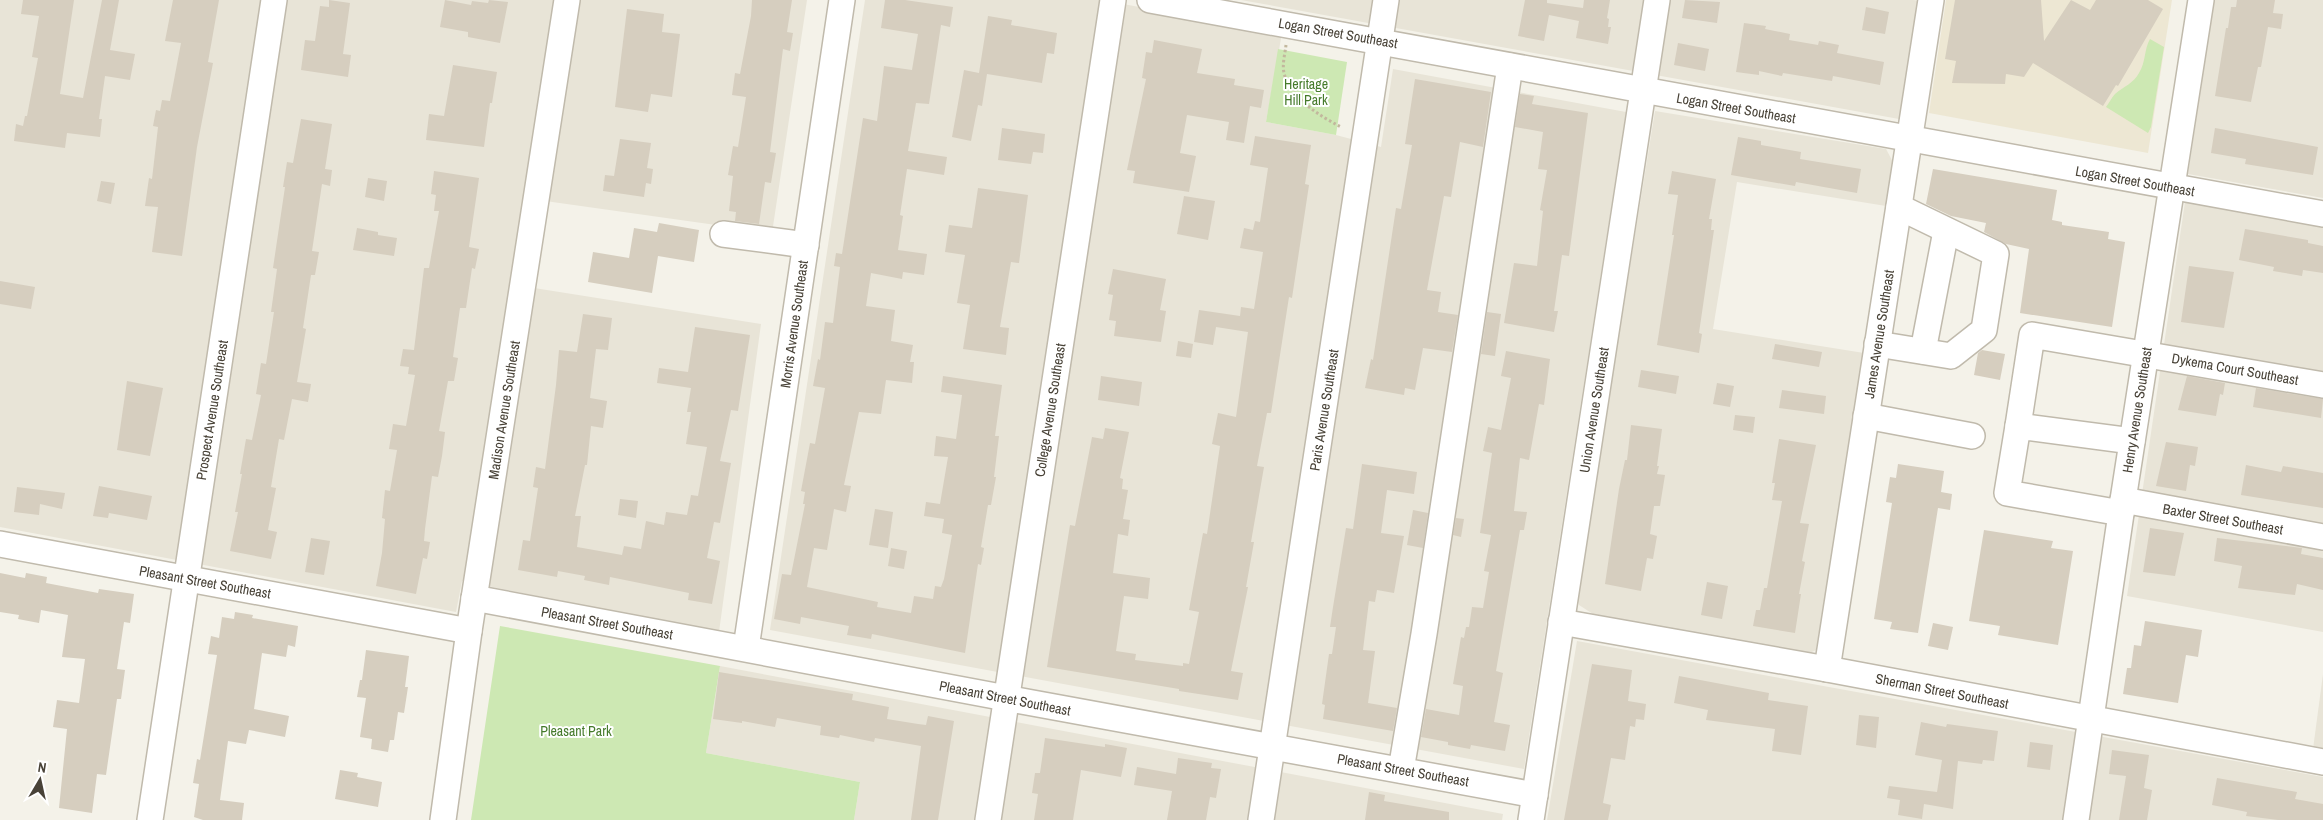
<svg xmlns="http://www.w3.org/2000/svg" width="2323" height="820" font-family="'Archivo Narrow',sans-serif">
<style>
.residential{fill:#e8e4d7}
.education{fill:#ede7d3}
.green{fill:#cde8b3}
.building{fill:#d6cebf}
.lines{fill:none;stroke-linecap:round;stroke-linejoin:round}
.minor-casing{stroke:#c0baac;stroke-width:28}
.path{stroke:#c2b79d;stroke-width:3;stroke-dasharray:2.5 2.5;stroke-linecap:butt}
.minor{stroke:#fff;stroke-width:25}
.labels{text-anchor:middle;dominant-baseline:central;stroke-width:4;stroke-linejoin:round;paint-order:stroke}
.street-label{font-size:14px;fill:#484237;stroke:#fff}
.park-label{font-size:14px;fill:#457a2b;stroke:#fff}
</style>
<rect width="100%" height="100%" fill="#f4f2e9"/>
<g class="residential">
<polygon points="0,0 807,0 772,233 524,198 509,284 761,324 719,632 462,581 456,612 0,527"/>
<polygon points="865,0 1101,0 1282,33 1266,122 1336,135 1381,147 1393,69 1626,112 1524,769 770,630"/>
<polygon points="1241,0 1913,0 1921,1 1899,119"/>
<polygon points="2214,0 2323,0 2323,198 2188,174"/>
<polygon points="1655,111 1886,149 1893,162 1886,206 1737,182 1713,329 1864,353 1816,650 1808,654 1593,614 1579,605 1577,595"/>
<polygon points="2185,202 2323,227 2323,632 2127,596"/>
<polygon points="1577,641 2323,777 2323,820 1547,820"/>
<polygon points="720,666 1503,814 1502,820 854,820 860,782 706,753"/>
<polygon points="2323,674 2323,751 2313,749"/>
</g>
<polygon class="education" points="1946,0 2172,0 2148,153 1929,113"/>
<g class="green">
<path d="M2150,39L2164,47L2151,127L2148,133L2106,107C2109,103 2112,97 2115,94C2124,86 2133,84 2139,73C2146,62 2144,49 2150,39Z"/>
<polygon points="1278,49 1347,62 1336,135 1266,122"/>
<polygon points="500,626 720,666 706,753 860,782 854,820 471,820"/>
</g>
<g class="building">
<polygon points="23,0 74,0 60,94 83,98 102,0 119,0 110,50 135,54 130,80 105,76 99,119 102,119 100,137 67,133 65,148 14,141 16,124 23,126 25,116 27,116 38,58 32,57 39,16 21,14"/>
<polygon points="173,0 219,0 208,62 213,63 197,147 182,256 152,252 158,207 145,206 149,178 152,179 158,127 153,126 156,110 160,111 162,100 170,101 181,43 165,41"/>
<polygon points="329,0 350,3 343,54 351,55 348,77 301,70 305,40 315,41 320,6 329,7"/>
<polygon points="445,0 471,5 472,1 488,3 489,0 508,2 500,43 468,37 468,32 440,27"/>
<polygon points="752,0 792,0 787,32 793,33 790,51 783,49 770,152 776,153 771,183 765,182 759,224 735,221 736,212 729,211 733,176 728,175 733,146 738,147 746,97 732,95 735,73 740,74 751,16"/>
<polygon points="885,0 905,0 953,7 950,27 941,25 929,104 916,103 908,151 947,157 944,175 907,169 900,215 903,216 898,250 927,254 924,275 903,272 902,279 871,273 866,306 895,310 891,341 913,345 910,362 914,362 912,383 886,380 881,414 859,412 844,485 851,486 846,512 834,509 827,550 814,548 807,587 878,602 877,607 911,613 914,596 933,599 935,586 941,587 944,579 952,535 942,533 944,519 924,516 926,502 940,504 948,457 934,456 936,436 956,439 962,395 941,392 943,376 1002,385 995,436 999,436 994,477 996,477 991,505 988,505 981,547 984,548 981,565 978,564 965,653 872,634 871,639 847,635 849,626 801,617 800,624 774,619 782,574 791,575 805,504 803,504 805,492 801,491 810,443 815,444 825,388 813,386 818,359 820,360 825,322 833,323 840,267 834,266 836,253 842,254 863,118 877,121 884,66 912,70 918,34 881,28"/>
<polygon points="1525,0 1547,0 1547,3 1583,8 1584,0 1610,0 1607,18 1609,19 1608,27 1611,27 1608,44 1576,38 1579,21 1549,15 1544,41 1518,36"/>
<polygon points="1685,0 1720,2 1717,23 1682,18"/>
<polygon points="1955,0 2041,0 2044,41 2071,0 2090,10 2096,0 2148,0 2163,9 2118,86 2116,85 2103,106 2033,63 2024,77 2006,74 2005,84 1952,83 1956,61 1945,59"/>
<polygon points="2237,0 2275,0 2273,13 2283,14 2281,29 2268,27 2261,67 2258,67 2251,102 2215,96 2226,28 2228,28 2231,7 2236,7"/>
<polygon points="1866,7 1889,12 1885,34 1862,30"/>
<polygon points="627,9 664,14 662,32 680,34 672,97 651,94 648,112 615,107"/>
<polygon points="988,16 1012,20 1011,25 1057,33 1054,54 1047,53 1042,83 987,74 982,106 978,105 971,141 952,137 964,70 979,73"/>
<polygon points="1744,23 1766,26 1765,29 1790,34 1789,40 1818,45 1819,41 1839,45 1837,53 1884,62 1880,85 1833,76 1832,81 1783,73 1782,76 1759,71 1759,75 1736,72"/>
<polygon points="1154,40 1202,49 1197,73 1235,79 1234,85 1264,90 1261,108 1250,106 1244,143 1226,140 1229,122 1187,115 1180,153 1196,156 1189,192 1133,183 1135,171 1127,170 1146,79 1142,78 1146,52 1152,53"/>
<polygon points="1678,43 1709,49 1705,71 1674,65"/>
<polygon points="453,65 497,72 492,103 490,103 484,147 426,140 429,114 444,116"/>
<polygon points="1415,79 1491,92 1483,147 1460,142 1451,197 1444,196 1427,290 1441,292 1438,312 1458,315 1452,352 1423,348 1415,390 1405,388 1404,395 1365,388 1371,359 1373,360 1396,208 1401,209 1412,145 1405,144"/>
<polygon points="1520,94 1534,96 1532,104 1588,113 1569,256 1562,255 1554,311 1558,311 1554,332 1504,323 1514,263 1537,266 1543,211 1540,210 1547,170 1538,169 1543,132 1515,127"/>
<polygon points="301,119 332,124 325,169 332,170 330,186 322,184 312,251 319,252 315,275 311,275 303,328 306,329 297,382 311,384 308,402 292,399 284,440 279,439 271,487 276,488 268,530 277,532 271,559 230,551 238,512 235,512 242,474 240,474 246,439 252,440 261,395 256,394 261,363 266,364 274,312 271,312 277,269 273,268 285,187 283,187 287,162 293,163"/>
<polygon points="1002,128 1045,134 1043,153 1033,152 1031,164 998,160"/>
<polygon points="2215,128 2318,147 2313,175 2245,164 2246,159 2211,153"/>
<polygon points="1255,136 1311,145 1305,184 1309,185 1292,298 1289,297 1271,413 1267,413 1257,466 1264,467 1251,542 1254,542 1246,587 1248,587 1231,671 1243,673 1238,700 1179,691 1179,689 1047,667 1070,525 1075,526 1092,437 1103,439 1105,428 1129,432 1120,478 1123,479 1122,489 1128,490 1123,519 1130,520 1128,536 1118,534 1113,573 1150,578 1148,599 1124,596 1116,651 1136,654 1135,660 1183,666 1183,663 1189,664 1199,612 1189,610 1203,533 1207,534 1220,446 1212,444 1218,413 1236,417 1248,332 1216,327 1213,345 1194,342 1199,310 1240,316 1241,307 1254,309 1263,252 1240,248 1244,228 1253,230 1255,221 1260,222 1268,168 1250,165"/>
<polygon points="1738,137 1761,141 1761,145 1801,152 1800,159 1861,169 1857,193 1796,182 1795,186 1731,175"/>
<polygon points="620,139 651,143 647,168 653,169 651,184 646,183 644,197 603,191 605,175 614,176"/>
<polygon points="1933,169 2057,190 2052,220 2062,222 2062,225 2109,232 2108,239 2125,242 2112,327 2020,313 2029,249 2006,244 1984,232 1986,223 1951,216 1926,204"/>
<polygon points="434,171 479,178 469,247 479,249 475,269 472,268 466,308 460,308 453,357 458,358 454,381 448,381 439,431 445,432 442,456 438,477 432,476 425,529 424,541 430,542 427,559 423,558 416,594 376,586 382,553 385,519 382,518 385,490 390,491 397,450 389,449 393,424 406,426 415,375 408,374 409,367 400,366 403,349 414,350 424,268 429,268 439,211 434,211 436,195 431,194"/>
<polygon points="1672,171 1716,179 1709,219 1712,219 1711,230 1714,230 1699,333 1702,334 1699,353 1657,345 1674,235 1672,235 1678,195 1668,194"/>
<polygon points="368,178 387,181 384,201 365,197"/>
<polygon points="101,181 115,183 111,204 97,201"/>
<polygon points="978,188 1028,195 1019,263 1011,262 1000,327 1009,328 1006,355 963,349 970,305 957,303 965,255 945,252 949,225 972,228"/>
<polygon points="1184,196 1215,201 1208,240 1177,234"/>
<polygon points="659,223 699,230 694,262 658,256 652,293 588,282 593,252 629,258 634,228 657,232"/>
<polygon points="357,228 378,232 378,235 397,238 394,256 353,250"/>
<polygon points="2245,229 2308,240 2308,243 2323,246 2323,273 2303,270 2302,276 2273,271 2274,267 2239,260"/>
<polygon points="2189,266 2234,272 2224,328 2181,322"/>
<polygon points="1113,269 1166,279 1160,310 1166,311 1161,342 1114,336 1116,321 1109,320 1113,295 1108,294"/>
<polygon points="0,281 35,287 31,309 0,304"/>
<polygon points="1487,312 1501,314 1495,356 1481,354"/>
<polygon points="583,314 612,318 608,350 596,349 590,398 607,401 603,428 591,426 587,465 585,465 575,516 581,516 577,547 622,555 624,546 641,549 646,521 664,525 666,512 687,515 691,495 698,496 707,447 686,444 691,412 687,412 691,388 657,383 659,368 688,372 695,327 750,335 738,411 731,410 720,461 731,463 720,523 714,522 707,558 720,561 712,604 688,600 689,593 610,577 609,585 584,580 585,576 558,571 557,577 518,570 523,540 530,541 538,488 533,487 536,467 545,469 556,385 559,350 577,352"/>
<polygon points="1178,341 1193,344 1191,358 1176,356"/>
<polygon points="1775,344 1822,352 1819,367 1772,359"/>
<polygon points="1982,350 2005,354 2000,380 1974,375 1978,353"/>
<polygon points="1506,351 1550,359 1544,405 1539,404 1529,460 1520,458 1514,511 1527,512 1524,530 1520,530 1496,671 1503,673 1494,722 1510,725 1505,751 1471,745 1470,749 1448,745 1448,742 1421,737 1426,709 1459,715 1463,686 1453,684 1461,637 1464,638 1466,627 1469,627 1472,607 1483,608 1489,572 1484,571 1491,535 1480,533 1492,453 1483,451 1488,427 1501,430 1511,378 1501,376"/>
<polygon points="1641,370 1679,376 1676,394 1638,387"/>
<polygon points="1101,376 1142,382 1139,406 1098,400"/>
<polygon points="2187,376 2225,383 2223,395 2220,394 2216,416 2178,410"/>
<polygon points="127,381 163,388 150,456 117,450"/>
<polygon points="1717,383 1734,386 1730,407 1713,404"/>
<polygon points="2256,388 2323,399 2321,418 2253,407"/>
<polygon points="1782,390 1826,396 1824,414 1779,408"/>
<polygon points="1735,415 1755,417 1753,433 1733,430"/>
<polygon points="1631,425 1662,429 1657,466 1659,466 1657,474 1665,475 1660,506 1654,506 1650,534 1657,536 1653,559 1647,558 1641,591 1605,584 1619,489 1625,460 1627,460"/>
<polygon points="1779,439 1816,445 1800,523 1809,524 1802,561 1805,562 1799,594 1801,594 1795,633 1753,626 1756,610 1760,610 1764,588 1767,588 1782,501 1772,500 1775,483 1772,483"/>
<polygon points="2166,442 2198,447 2195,466 2190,465 2186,491 2156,486"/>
<polygon points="1362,464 1417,472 1414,494 1387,490 1381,533 1404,536 1394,593 1377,590 1375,602 1369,601 1363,650 1375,651 1368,703 1397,708 1393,731 1323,719 1325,705 1322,704 1329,654 1332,654 1336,627 1330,627 1333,607 1346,528 1353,529"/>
<polygon points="1898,464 1944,471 1941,492 1952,494 1950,510 1938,508 1918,633 1890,629 1892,622 1874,619 1892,503 1886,502 1890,477 1896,478"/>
<polygon points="2246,465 2281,472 2283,466 2323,473 2323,508 2241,495"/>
<polygon points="99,486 152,496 147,520 109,513 108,518 93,516"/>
<polygon points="17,487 65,493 62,509 40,504 39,515 14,512"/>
<polygon points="620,499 638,501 636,518 618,515"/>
<polygon points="875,509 893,512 888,548 869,545"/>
<polygon points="1413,510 1428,513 1423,548 1407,545"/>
<polygon points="1456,518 1464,519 1461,537 1453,535"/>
<polygon points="2150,528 2184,533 2175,576 2143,572"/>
<polygon points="1984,530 2053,541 2051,548 2073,551 2058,645 1998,635 2000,626 1969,621"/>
<polygon points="311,538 330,541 324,575 305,572"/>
<polygon points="2217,538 2302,548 2301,554 2323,558 2323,590 2297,584 2295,595 2238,588 2242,566 2214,561"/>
<polygon points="891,548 907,551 904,569 888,566"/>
<polygon points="0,573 25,578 26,573 47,577 46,583 98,593 99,589 134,594 130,623 124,622 117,669 125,670 121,699 117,699 106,775 97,774 92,813 59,808 67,729 53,727 57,700 79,703 85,659 62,657 68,615 41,610 39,623 18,619 19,615 0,612"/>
<polygon points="1707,582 1728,586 1722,619 1701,615"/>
<polygon points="235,612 253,615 252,618 298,626 295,647 288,645 286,657 262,653 254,709 289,716 285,737 249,730 246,744 228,741 220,800 244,803 242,820 203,820 194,817 199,784 193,783 197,759 200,760 217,655 208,654 211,636 219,638 222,617 234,619"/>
<polygon points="2145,621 2202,630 2198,657 2186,655 2178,703 2123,694 2127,668 2131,668 2134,645 2141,646"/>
<polygon points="1933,623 1953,627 1948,650 1928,646"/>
<polygon points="366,650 409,656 405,687 408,687 404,713 398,712 394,740 390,740 388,752 371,749 372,739 360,737 366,698 357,697 360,680 362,680"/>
<polygon points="1592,664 1632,670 1628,701 1646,704 1644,720 1636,719 1635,727 1630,726 1625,760 1611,758 1603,803 1611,805 1608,820 1564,820"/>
<polygon points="719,672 853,694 852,700 889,707 887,719 918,724 926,725 928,716 954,721 938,820 911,820 921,746 875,738 874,742 840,735 839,738 820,735 821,726 777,718 775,727 742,721 742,723 713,719"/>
<polygon points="1679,676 1769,693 1768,700 1808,706 1801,755 1772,751 1775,729 1706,720 1708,710 1674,703"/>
<polygon points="1859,715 1879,717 1876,748 1856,745"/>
<polygon points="1921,722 1946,727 1947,724 1998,731 1994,761 1983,760 1982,764 1958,761 1953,809 1924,804 1922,819 1898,815 1900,800 1887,798 1889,786 1937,792 1942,760 1915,755"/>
<polygon points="1045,738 1105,747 1105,744 1127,748 1121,777 1081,770 1073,820 1034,820 1038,794 1032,793 1035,773 1040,773"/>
<polygon points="2030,742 2053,745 2050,770 2027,767"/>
<polygon points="2112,750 2149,755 2144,788 2152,790 2147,820 2119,820 2126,776 2109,774"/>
<polygon points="1178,758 1212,763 1211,768 1221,769 1216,798 1210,797 1206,820 1167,820 1172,791 1134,785 1137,767 1176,774"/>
<polygon points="340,770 358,773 357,777 382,782 378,807 335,799"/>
<polygon points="2217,778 2297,792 2295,799 2323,804 2323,820 2278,820 2246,816 2247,812 2212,805"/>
<polygon points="1369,792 1385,795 1384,801 1449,812 1449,820 1365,820"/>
</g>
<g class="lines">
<g class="minor-casing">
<g id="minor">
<polyline points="1150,0 2323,214"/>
<polyline points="723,234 806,245"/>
<polyline points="1877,344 1951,356 1984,330 1996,254 1899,207"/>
<polyline points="1923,351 1946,231"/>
<polyline points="1866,416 1972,436"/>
<polyline points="2018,426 2032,335 2323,385"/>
<polyline points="2123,500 2323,537"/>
<polyline points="2121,513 2007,493 2018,426 2132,441"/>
<polyline points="0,544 469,631"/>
<polyline points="474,598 1027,702 1535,795"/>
<polyline points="1561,622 1827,669 2323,762"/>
<polyline points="746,648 842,0"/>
<polyline points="1827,669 1931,0"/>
<polyline points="1401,770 1424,634 1510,66"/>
<polyline points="150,820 274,0"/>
<polyline points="443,820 469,631 567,0"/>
<polyline points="988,820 1113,0"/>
<polyline points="1261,820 1386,0"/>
<polyline points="1531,820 1657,0"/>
<polyline points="2076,820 2123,500 2201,0"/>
</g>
</g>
<path class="path" d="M1286,45C1285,54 1282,64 1284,73C1290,98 1320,116 1341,127"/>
<use href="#minor" class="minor"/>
</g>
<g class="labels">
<g class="street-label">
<text transform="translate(1338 33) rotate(10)">Logan Street Southeast</text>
<text transform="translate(1736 108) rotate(10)">Logan Street Southeast</text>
<text transform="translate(2135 181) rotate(10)">Logan Street Southeast</text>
<text transform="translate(794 324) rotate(-82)">Morris Avenue Southeast</text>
<text transform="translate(1879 334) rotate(-81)">James Avenue Southeast</text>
<text transform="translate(2235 369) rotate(10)">Dykema Court Southeast</text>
<text transform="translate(212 410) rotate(-81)">Prospect Avenue Southeast</text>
<text transform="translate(504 410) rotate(-81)">Madison Avenue Southeast</text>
<text transform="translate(1050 410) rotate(-81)">College Avenue Southeast</text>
<text transform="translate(1324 410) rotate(-81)">Paris Avenue Southeast</text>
<text transform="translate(1594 410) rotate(-81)">Union Avenue Southeast</text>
<text transform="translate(2137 410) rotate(-81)">Henry Avenue Southeast</text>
<text transform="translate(2223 519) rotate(10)">Baxter Street Southeast</text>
<text transform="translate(205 582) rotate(10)">Pleasant Street Southeast</text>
<text transform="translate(607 623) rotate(10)">Pleasant Street Southeast</text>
<text transform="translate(1942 691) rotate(11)">Sherman Street Southeast</text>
<text transform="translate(1005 698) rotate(11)">Pleasant Street Southeast</text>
<text transform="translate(1403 770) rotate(10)">Pleasant Street Southeast</text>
</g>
<g class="park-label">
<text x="1306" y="84">Heritage<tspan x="1306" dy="16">Hill Park</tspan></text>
<text x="576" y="731">Pleasant Park</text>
</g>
</g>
<g transform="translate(40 780) rotate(9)" stroke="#ffffff" stroke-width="4" paint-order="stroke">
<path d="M0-4L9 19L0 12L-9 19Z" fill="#484237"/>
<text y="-8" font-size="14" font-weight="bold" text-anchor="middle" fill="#484237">N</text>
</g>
</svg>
